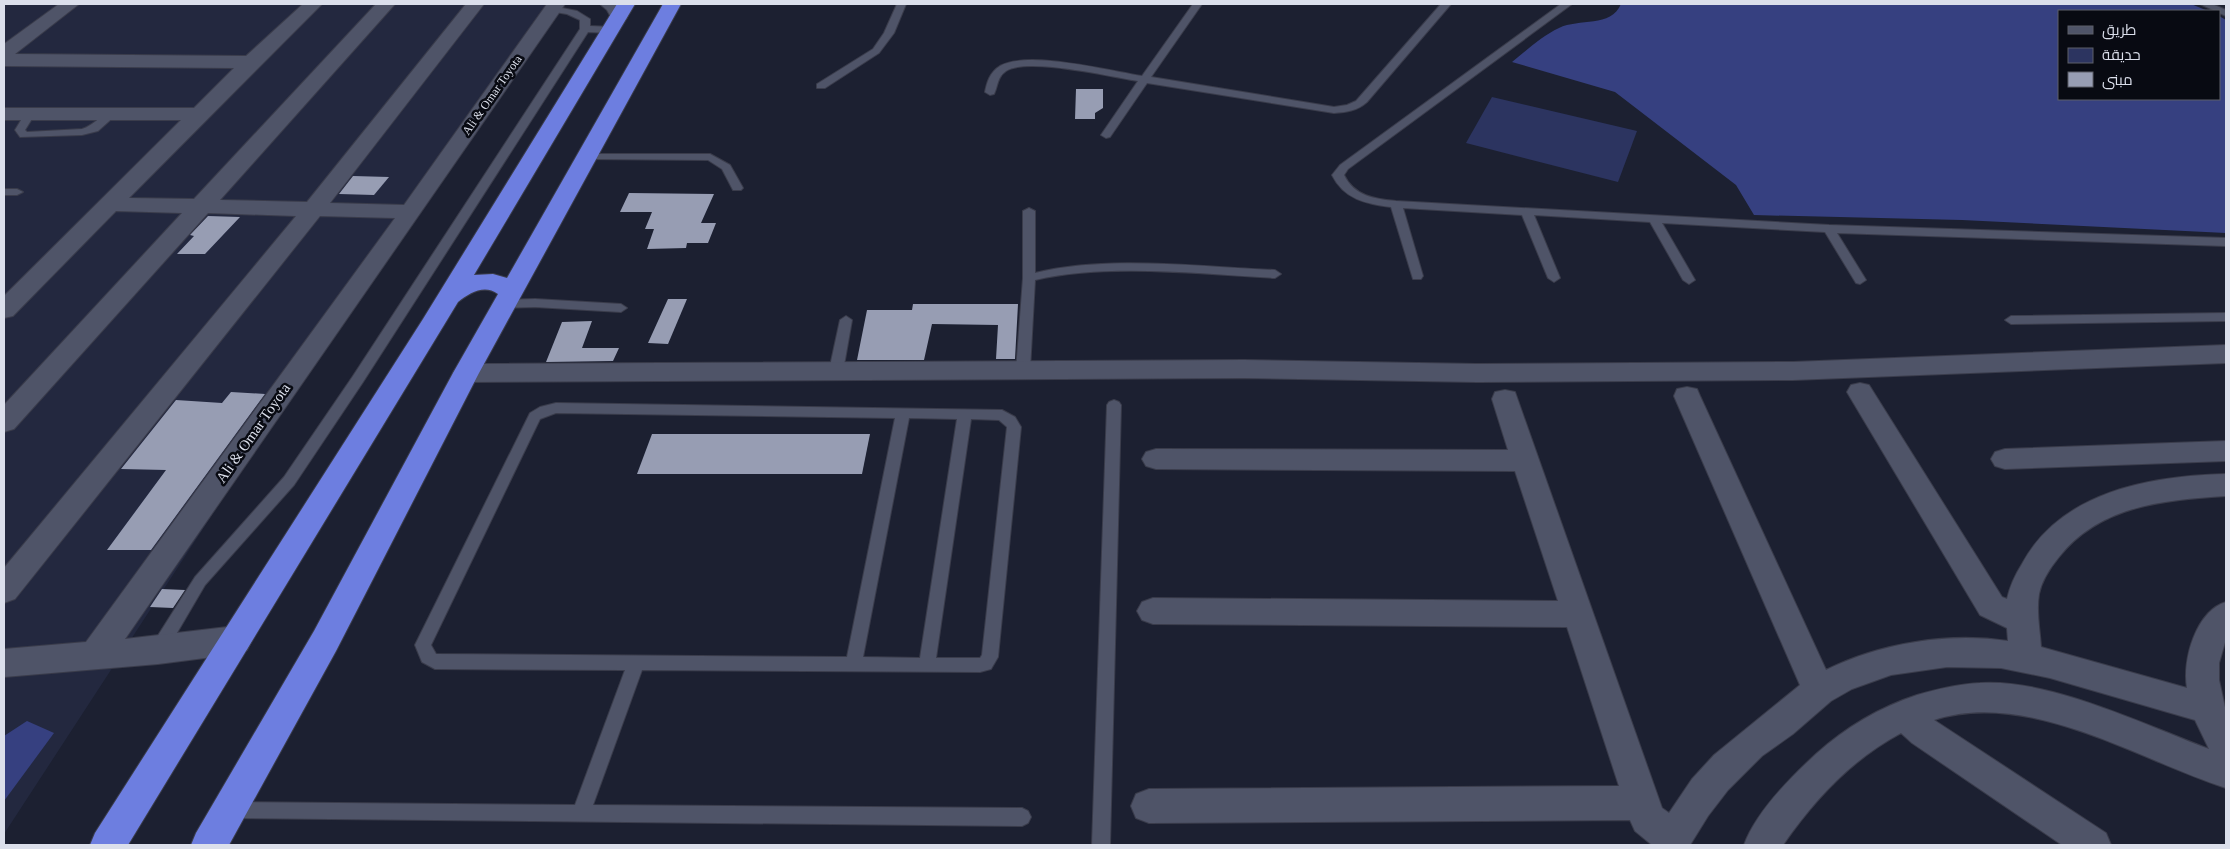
<svg xmlns="http://www.w3.org/2000/svg" width="2230" height="849" font-family="'Times New Roman',Cairo,serif">
<style>
.built{fill:#23283f}
.green{fill:#2c3460}
.forest{fill:#364080}
.building{fill:#979db3}
.lines{fill:none;stroke-linecap:round;stroke-linejoin:round}
.lane-casing{stroke:#3a3c4b;stroke-width:2}
.street-casing{stroke:#3a3c4b;stroke-width:2}
.highway-casing{stroke:#3a3c4b;stroke-width:2}
.lane{fill:#4f5468;fill-rule:evenodd}
.street{fill:#4f5468;fill-rule:evenodd}
.highway{fill:#6d7ee0;fill-rule:evenodd}
.labels{text-anchor:middle;dominant-baseline:central;stroke-width:5;stroke-linejoin:round;paint-order:stroke}
.far-street-label{font-size:12px;fill:#dbdfeb;stroke:#080a12}
.street-label{font-size:15px;fill:#dbdfeb;stroke:#080a12}
</style>
<rect width="100%" height="100%" fill="#1c2031"/>
<polygon class="built" points="4,4 549,4 467,124 4,834"/>
<polygon class="green" points="1492,97 1637,131 1618,182 1466,143"/>
<g class="forest">
<path d="M1621,4H2191L2208,11H2059V99H2219V16L2226,20V233L1962,220L1754,215L1736,185L1615,92L1512,62C1527,50 1542,36 1559,28C1579,18 1611,28 1621,4Z"/>
<polygon points="27,721 54,733 4,801 4,736"/>
</g>
<g class="building">
<polygon points="1076,89 1103,89 1103,108 1095,113 1095,119 1075,119"/>
<polygon points="353,176 389,177 374,195 339,194"/>
<polygon points="629,193 714,194 701,223 716,223 708,243 687,243 686,248 647,249 654,229 645,229 652,212 620,212"/>
<polygon points="208,216 240,217 205,254 177,254 194,236 190,235"/>
<polygon points="668,299 687,299 668,344 648,343"/>
<polygon points="913,304 1018,304 1015,359 996,359 998,325 932,324 924,360 857,360 867,310 912,310"/>
<polygon points="592,321 582,348 619,348 613,361 546,362 562,322"/>
<polygon points="231,392 265,394 151,550 107,550 166,470 121,469 176,400 222,403"/>
<polygon points="652,434 870,434 862,474 637,474"/>
<polygon points="162,589 185,590 173,608 150,607"/>
</g>
<g class="lines">
<g class="lane-casing">
<g id="lane">
<polygon points="897,4 906,4 894,33 879,53 825,88 817,88 817,84 873,49 884,33"/>
<path d="M1193,4H1202L1151,77L1334,107L1347,105L1356,101L1441,4H1451L1367,102C1357,111 1346,112 1334,113L1147,83L1110,137L1106,138L1101,135L1138,81C1111,77 1027,57 1006,71C997,77 998,86 994,94L990,95L985,92C987,82 990,72 1000,66C1029,50 1109,71 1142,76Z"/>
<path d="M1561,4H1572L1348,169L1344,175C1354,196 1375,199 1396,201L1829,225L2226,238V246L1837,233L1866,280L1860,284L1856,283L1825,232L1662,223L1695,280L1689,284L1683,280L1650,222L1534,215L1560,278L1554,282L1548,278L1522,215L1403,208L1423,276L1421,279H1413L1391,207C1366,204 1344,199 1332,175L1340,165Z"/>
<polygon points="2200,4 2212,4 2226,10 2226,16"/>
<polygon points="552,6 577,11 590,19 590,26 611,27 616,30 611,33 588,32 363,382 294,485 205,585 164,655 158,657 152,655 150,650 152,645 195,577 284,477 353,376 580,29 580,20 567,14 549,11 549,7"/>
<path d="M30,111L35,114L25,130L27,132L82,129C94,126 105,110 116,112L117,114L98,131L82,135L20,137L15,130L26,112Z"/>
<polygon points="588,154 710,154 730,165 743,188 741,190 733,190 722,169 708,160 584,159 583,157"/>
<polygon points="4,189 17,189 23,192 17,195 4,195"/>
<path d="M1029,208L1035,211V273C1108,255 1199,267 1275,270L1281,274L1275,278C1199,274 1108,263 1035,280L1030,370L1023,375L1016,370L1023,278V211Z"/>
<polygon points="535,299 621,304 627,308 621,312 535,307 504,308 498,304 504,300"/>
<polygon points="2226,313 2226,321 2011,324 2005,320 2011,316"/>
<polygon points="846,316 852,320 843,371 836,376 829,371 840,320"/>
<polygon points="1114,400 1119,402 1121,405 1110,845 1092,845 1107,405 1109,402"/>
<path d="M556,403L1002,410L1015,417L1021,427L998,657L991,669L980,672L642,670L593,805L1022,808L1028,811L1031,817L1028,823L1022,826L230,818L224,816L221,810L224,804L230,802L575,805L625,670L435,669L422,662L415,645L530,413L540,407ZM556,413L895,418L847,657L436,654L431,645L540,419ZM909,418L957,419L920,658L863,657ZM971,419L999,420L1007,427L982,655L980,658H936Z"/>
</g>
</g>
<g class="street-casing">
<g id="street">
<polygon points="59,4 79,4 15,54 246,56 303,4 322,4 129,198 194,199 376,4 395,4 220,200 307,202 466,4 484,4 330,203 404,205 547,4 565,4 125,639 236,626 247,630 252,640 247,650 236,654 158,664 4,677 4,649 86,642 395,218 320,216 15,599 4,603 4,568 296,216 208,213 14,429 4,432 4,405 182,213 116,211 13,316 4,318 4,296 181,120 4,120 4,108 194,108 234,68 4,66 4,44"/>
<polygon points="600,4 622,4 628,15 626,19 619,21 612,19 607,10"/>
<polygon points="2226,345 2226,363 1793,380 1477,382 1244,378 466,382 457,379 453,373 457,367 466,364 1244,360 1477,364 1793,362"/>
<path d="M1860,383L1869,385L2002,597L2007,599C2010,586 2015,575 2022,564C2061,491 2151,476 2226,474V496C2165,500 2100,505 2059,557C2050,568 2042,580 2039,594C2036,612 2040,630 2041,647L2187,688C2182,660 2196,611 2226,602V639L2219,663V680L2226,712V788C2139,760 2028,689 1934,720L2106,833L2111,845H2062L1912,743L1901,733C1852,759 1814,800 1783,845H1744C1756,812 1790,778 1816,754C1845,728 1880,707 1917,695C1938,689 1958,684 1980,683C2048,678 2145,725 2209,749L2195,720L2050,678L2001,668L1947,667L1891,675L1852,689L1831,701L1793,734L1762,756L1728,790L1708,816L1690,845H1652L1635,831L1630,820L1149,823L1136,818L1131,806L1136,794L1149,789L1619,786L1567,627L1153,624L1142,620L1137,611L1142,602L1153,598L1558,601L1515,471L1156,469L1146,466L1142,459L1146,452L1156,449L1508,450L1492,399L1495,392L1505,390L1515,392L1662,808L1669,813L1692,779L1714,755L1800,685L1674,396L1677,389L1687,387L1697,389L1700,396L1826,670C1880,643 1949,632 2008,641L2007,628L1980,615L1847,392L1851,385Z"/>
<polygon points="2226,441 2226,461 2005,469 1995,466 1991,459 1995,452 2005,449"/>
</g>
</g>
<g class="highway-casing">
<path id="highway" d="M617,4H635L474,275L493,274L507,278L663,4H681L479,373L336,651L229,845H191L196,833L314,631L453,373L498,294C484,284 470,293 458,302L128,845H90L95,833L423,319Z"/>
</g>
<use href="#lane" class="lane"/>
<use href="#street" class="street"/>
<use href="#highway" class="highway"/>
</g>
<g class="labels">
<g class="far-street-label">
<text transform="translate(492 95) rotate(-55)">Ali &amp; Omar Toyota</text>
</g>
<g class="street-label">
<text transform="translate(253 433) rotate(-55)">Ali &amp; Omar Toyota</text>
</g>
</g>
<rect width="2230" height="849" fill="none" stroke="#dbdfeb" stroke-width="10"/>
<rect x="2058" y="10" width="162" height="90" fill="#080a12" stroke="#5c5f69"/>
<rect x="2068" y="26" width="25" height="8" fill="#4f5468" stroke="#5c5f69"/>
<text x="2102" y="35" font-size="15" fill="#dbdfeb">طريق</text>
<rect x="2068" y="48" width="25" height="15" fill="#2c3460" stroke="#5c5f69"/>
<text x="2102" y="60" font-size="15" fill="#dbdfeb">حديقة</text>
<rect x="2068" y="72" width="25" height="15" fill="#979db3" stroke="#5c5f69"/>
<text x="2102" y="85" font-size="15" fill="#dbdfeb">مبنى</text>
</svg>
